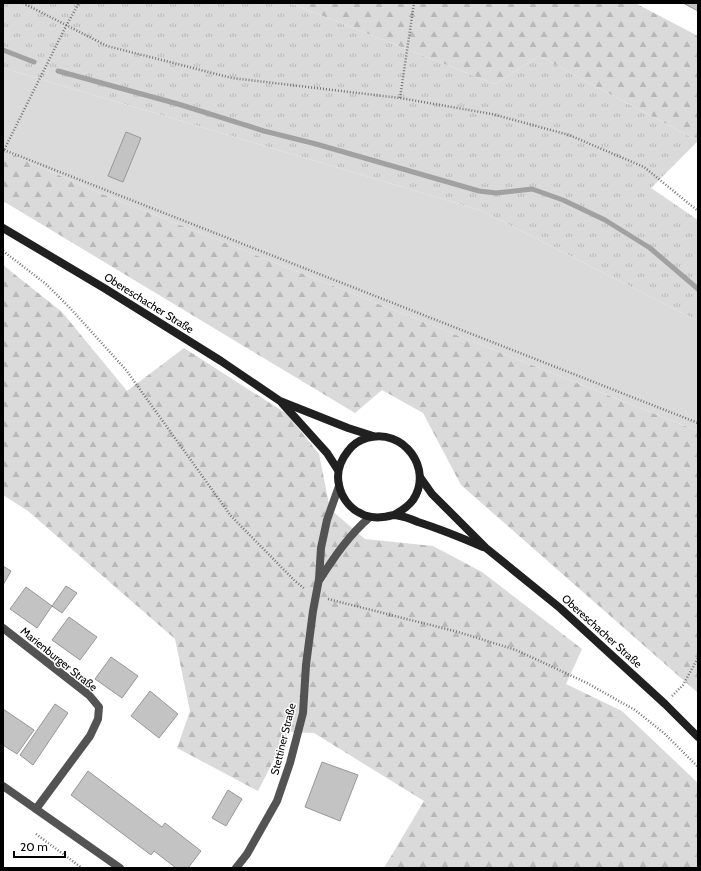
<svg xmlns="http://www.w3.org/2000/svg" width="701" height="871" font-family="Cabin,sans-serif">
<style>
.grass{fill:url(#grass-tufts)}
.forest{fill:url(#forest-firs)}
.garden{fill:#dadada}
.lines{fill:none;stroke-linecap:round;stroke-linejoin:round}
.stream{stroke:#a1a1a1;stroke-width:5}
.building{fill:#c3c3c3;stroke:#979797}
.path{stroke:#757575;stroke-width:2.5;stroke-dasharray:1 2;stroke-linecap:butt}
.street{stroke:#535353;stroke-width:8}
.secondary{stroke:#202020;stroke-width:8}
.labels{text-anchor:middle;dominant-baseline:central;stroke-width:3;stroke-linejoin:round;paint-order:stroke}
.street-label{font-size:11px;fill:#000;stroke:#fff}
</style>
<defs>
<pattern id="grass-tufts" width="24" height="20" patternUnits="userSpaceOnUse"><rect width="24" height="20" fill="#dadada"/><path d="M3 7l-1-3M5 7V3M7 7l1-3M15 17l-1-3M17 17v-4M19 17l1-3" fill="none" stroke="#b9b9b9"/></pattern>
<pattern id="forest-firs" width="22" height="20" patternUnits="userSpaceOnUse"><rect width="22" height="20" fill="#dadada"/><path d="M5 1l3.5 6h-7zM16 11l3.5 6h-7z" fill="#b9b9b9"/></pattern>
</defs>
<rect width="100%" height="100%" fill="#fff"/>
<polygon class="grass" points="3,3 290,3 495,84 539,56 698,141 651,188 698,220 698,321 480,210 3,68"/>
<g class="forest">
<polygon points="290,3 635,3 698,36 698,141 539,56 495,84"/>
<polygon points="3,150 90,189 698,431 698,693 461,485 423,413 382,390 355,413 3,201"/>
<polygon points="3,265 62,312 127,391 184,348 287,414 319,454 330,509 365,539 433,546 482,572 582,649 566,684 622,711 698,783 698,868 384,868 424,801 314,733 288,732 258,791 177,748 190,711 175,639 28,511 3,495"/>
</g>
<polygon class="garden" points="3,68 480,210 698,321 698,431 90,189 3,150"/>
<g class="lines">
<g class="stream">
<polyline points="3,50 34,62"/>
<polyline points="58,71 178,104 264,131 316,144 479,191 496,193 532,189 563,200 605,220 650,248 698,289"/>
</g>
</g>
<g class="building">
<polygon points="683,3 698,3 698,11"/>
<polygon points="126,132 141,138 123,182 108,176"/>
<polygon points="3,566 11,571 3,585"/>
<polygon points="66,586 77,593 62,613 52,606"/>
<polygon points="26,587 52,606 37,628 10,609"/>
<polygon points="69,617 97,637 80,660 52,640"/>
<polygon points="111,657 138,676 122,698 95,679"/>
<polygon points="150,691 178,714 159,738 131,716"/>
<polygon points="55,704 68,713 33,765 20,755"/>
<polygon points="3,709 34,730 17,754 3,745"/>
<polygon points="322,762 358,775 340,821 305,807"/>
<polygon points="88,771 162,827 165,823 201,851 188,868 176,868 154,851 151,855 71,795"/>
<polygon points="228,790 242,799 226,826 212,818"/>
</g>
<g class="lines">
<g class="path">
<polyline points="23,3 107,46 232,78 400,98 492,114 569,135 644,167 698,211"/>
<polyline points="400,98 414,3"/>
<polyline points="4,150 698,423"/>
<polyline points="3,152 66,26 79,3"/>
<polyline points="3,251 46,284 70,308 126,370 231,516 295,581 305,589"/>
<polyline points="328,599 458,632 516,650 587,683 635,710 665,734 698,767"/>
<polyline points="672,696 683,685 698,658"/>
<polyline points="36,834 82,868"/>
</g>
<g class="street">
<path d="M320,579C335,556 349,535 370,517"/>
<polyline points="3,628 89,695 99,707 98,719 90,736 36,809"/>
<polyline points="3,786 120,868"/>
<polyline points="236,868 247,854 277,801 290,763 303,713 306,665 313,611 319,579 321,548 327,520 339,486"/>
</g>
<g class="secondary">
<polyline points="3,228 104,288 221,361 280,401 348,428 373,436"/>
<polyline points="282,403 327,453 338,470"/>
<polyline points="420,477 432,494 486,548 560,608 665,704 698,737"/>
<path d="M394,515C401,511 408,507 413,500C434,469 403,427 367,438C360,440 353,444 348,451C340,461 336,472 339,485C341,496 349,508 360,513C366,517 376,518 383,517C387,517 391,515 395,515C402,516 411,519 418,522C440,529 462,538 483,547"/>
</g>
</g>
<g class="labels">
<g class="street-label">
<text transform="translate(149 303) rotate(32)">Obereschacher Straße</text>
<text transform="translate(602 631) rotate(42)">Obereschacher Straße</text>
<text transform="translate(59 659) rotate(39)">Marienburger Straße</text>
<text transform="translate(283 739) rotate(-76)">Stettiner Straße</text>
</g>
</g>
<rect width="701" height="871" fill="none" stroke="#000000" stroke-width="8"/>
<path d="M14 851v6h51v-6" fill="none" stroke="#000000" stroke-width="2"/>
<text x="20" y="851" font-size="12" fill="#000000" stroke="#ffffff" stroke-width="3" paint-order="stroke">20 m</text>
</svg>
